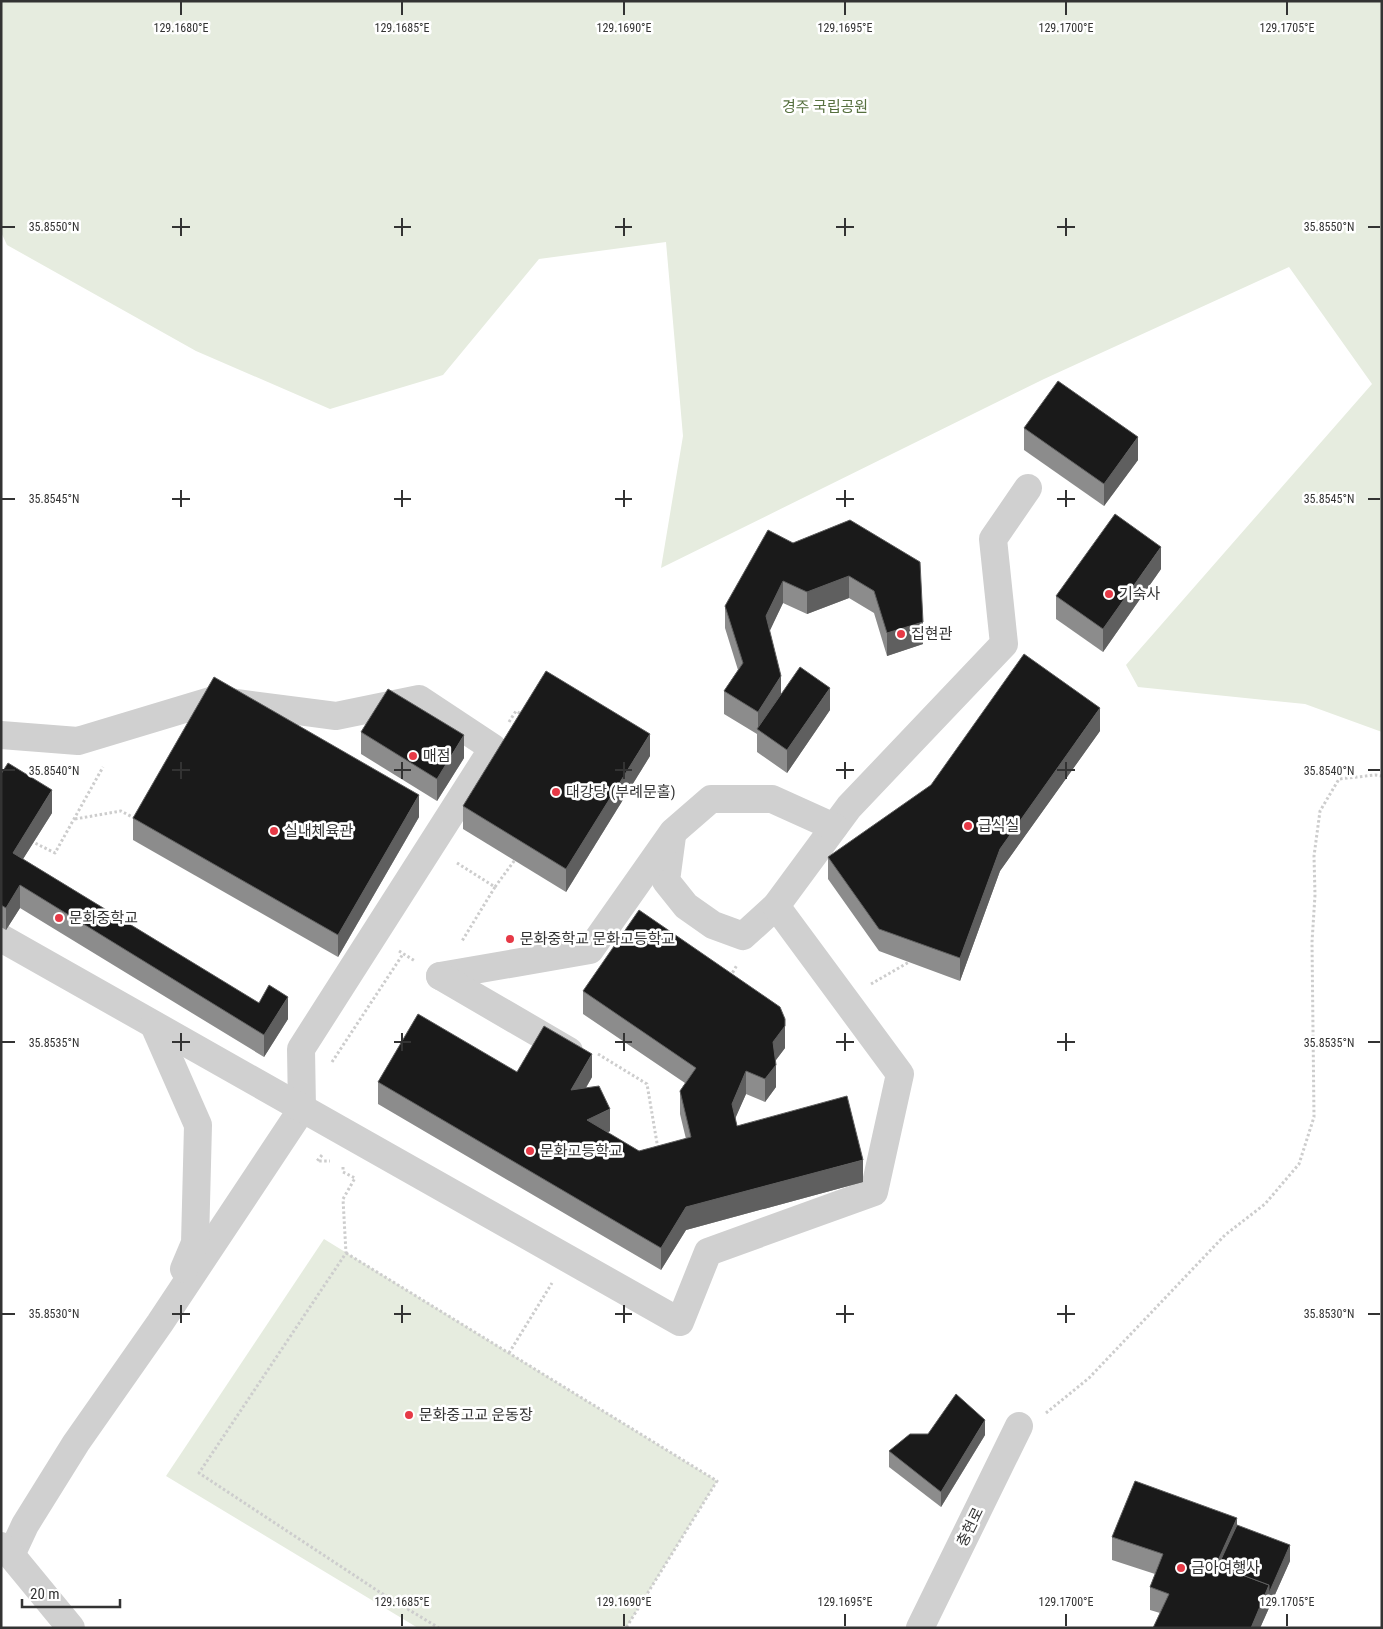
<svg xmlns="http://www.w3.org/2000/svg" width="1383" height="1629" font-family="'Roboto Condensed','Noto Sans KR',sans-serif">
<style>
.green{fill:#e6ecdf}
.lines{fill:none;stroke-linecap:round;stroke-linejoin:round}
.path{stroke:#cdcdcd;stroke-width:3;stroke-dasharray:2.5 2.5;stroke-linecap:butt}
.minor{stroke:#d0d0d0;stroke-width:28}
.tertiary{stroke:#d0d0d0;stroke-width:28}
.wall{fill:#8c8c8c}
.shaded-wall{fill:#5f5f5f}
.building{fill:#1a1a1a;stroke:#5f5f5f}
.ticks{fill:none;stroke:#333;stroke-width:2}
.poi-dot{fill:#e63946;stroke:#fff;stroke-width:2}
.labels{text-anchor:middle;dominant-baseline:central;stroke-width:5;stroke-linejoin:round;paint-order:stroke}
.park-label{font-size:15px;fill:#56703f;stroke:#fff}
.poi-label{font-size:15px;fill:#333;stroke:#fff;text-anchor:start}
.street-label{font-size:15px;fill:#333;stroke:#fff}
.ticks-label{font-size:12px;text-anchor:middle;fill:#333;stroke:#fff;stroke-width:5;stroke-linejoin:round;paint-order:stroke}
</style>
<rect width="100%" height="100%" fill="#fff"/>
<g class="green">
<polygon points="2,1 1382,1 1382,732 1305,704 1138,687 1126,665 1372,384 1289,267 1044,379 661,568 683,436 666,242 539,259 443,375 330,409 196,351 7,245 1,232"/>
<polygon points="324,1239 717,1481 626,1628 418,1628 166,1476"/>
</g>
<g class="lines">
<g class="path">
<polyline points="509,722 516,711 523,715"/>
<polyline points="75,819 121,811 136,819"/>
<polyline points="31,841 55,853 103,767"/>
<polyline points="457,863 495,887 462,941"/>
<polyline points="495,887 517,857"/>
<polyline points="399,951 415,961"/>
<polyline points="730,977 737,965"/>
<polyline points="871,984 909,962 910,960"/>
<polyline points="598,1054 647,1084 658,1149"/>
<polyline points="332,1062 403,954"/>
<polyline points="322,1155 317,1161 330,1161"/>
<polyline points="343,1167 343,1172 355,1178 343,1199 346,1253 199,1473 378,1591 439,1628"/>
<polyline points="346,1253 717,1481 626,1628"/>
<polyline points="509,1353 552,1283"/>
<polyline points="1046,1413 1089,1378 1225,1235 1265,1204 1299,1164 1314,1117 1312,942 1315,895 1314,856 1320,811 1339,779 1375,775 1382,776"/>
</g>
<g class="minor">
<polyline points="1,735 78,741 214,700 336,716 419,699 493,748 301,1049 302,1109 160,1323 76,1443 25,1525 11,1555"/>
<polyline points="672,836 666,881 686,906 713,925 743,936 776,906"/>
<polyline points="1,938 680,1322 708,1252 874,1192 900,1074 776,906 849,807 1004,644 993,539 1028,488"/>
<polyline points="440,976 590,950 673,832 711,799 772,799 834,827"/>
<polyline points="440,976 569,1051"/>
<polyline points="154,1025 198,1125 195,1243 184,1269"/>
<polyline points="920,1628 1019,1426"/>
</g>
<polyline class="tertiary" points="1,1546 11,1555 71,1628"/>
</g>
<g class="wall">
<polygon points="1024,428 1138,460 1104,506 1024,450"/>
<polygon points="850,520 923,644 887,656 874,613 849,598 807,614 783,603 769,631 781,695 830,710 787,773 757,752 757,734 724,714 724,691 738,670 725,628 725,606 793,543"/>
<polygon points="1161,569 1103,652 1056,619 1056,596"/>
<polygon points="1100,731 1000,871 960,981 879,951 828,879 828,857"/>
<polygon points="361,732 464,758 437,801 361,754"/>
<polygon points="650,756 566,892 463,829 463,806"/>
<polygon points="1,774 52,813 23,859 259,1003 288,1019 264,1057 20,908 6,930 1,927"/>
<polygon points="419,817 338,957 133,840 133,818"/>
<polygon points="583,991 785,1041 785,1048 775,1061 776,1087 765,1102 746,1094 735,1118 737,1126 863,1182 686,1230 661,1270 378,1104 378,1082 517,1072 592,1077 586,1088 610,1131 608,1133 639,1151 686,1139 680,1114 680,1091 685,1083 583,1014"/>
<polygon points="985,1435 941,1507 889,1467 889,1451"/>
<polygon points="1237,1525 1290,1561 1260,1628 1153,1628 1160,1613 1150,1610 1150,1587 1155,1574 1112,1560 1112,1537"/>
</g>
<g class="shaded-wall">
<polygon points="1138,437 1138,460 1104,506 1104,484"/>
<polygon points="1161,547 1161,569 1103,652 1103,629"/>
<polygon points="849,576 849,598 807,614 807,592"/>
<polygon points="783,581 783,603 766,639 766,616"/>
<polygon points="923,622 923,644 887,656 887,633"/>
<polygon points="781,676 781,699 758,730 758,712"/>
<polygon points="830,688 830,710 787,773 787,750"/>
<polygon points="1100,708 1100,731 1000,871 960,981 960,958 1000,849"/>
<polygon points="650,734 650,756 566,892 566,869"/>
<polygon points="464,735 464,758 437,801 437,779"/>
<polygon points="52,790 52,813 13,875 13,853"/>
<polygon points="419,795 419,817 338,957 338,935"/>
<polygon points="20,885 20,908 6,930 6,908"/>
<polygon points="288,997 288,1019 264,1057 264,1035"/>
<polygon points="785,1019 785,1048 773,1064 773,1042"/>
<polygon points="592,1054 592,1077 571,1113 571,1090"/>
<polygon points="776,1065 776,1087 765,1102 765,1079"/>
<polygon points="746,1071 746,1094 732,1126 732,1104"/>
<polygon points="610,1109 610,1131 587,1143 587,1120"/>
<polygon points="863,1160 863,1182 686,1230 661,1270 661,1248 686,1207"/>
<polygon points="985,1420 985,1435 941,1507 941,1492"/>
<polygon points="1237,1518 1237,1540 1221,1574 1216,1565"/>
<polygon points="1290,1545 1290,1561 1260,1628 1251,1628 1269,1585"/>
</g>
<g class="building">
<polygon points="1058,381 1138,437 1104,484 1024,428"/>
<polygon points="1115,514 1161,547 1103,629 1056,596"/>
<polygon points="850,520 920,562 923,622 887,633 874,591 849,576 807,592 783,581 766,616 781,676 758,712 724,691 743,663 725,606 768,530 793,543"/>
<polygon points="1024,654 1100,708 1000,849 960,958 879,929 828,857 931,785"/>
<polygon points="800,667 830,688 787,750 757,729"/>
<polygon points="546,671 650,734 566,869 463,806"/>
<polygon points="214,677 419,795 338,935 133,818"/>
<polygon points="388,689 464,735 437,779 361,732"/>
<polygon points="8,763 52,790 13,853 259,1003 269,985 288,997 264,1035 20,885 6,908 1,905 1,774"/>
<polygon points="639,910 780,1007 785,1019 785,1026 773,1042 776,1065 765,1079 746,1071 732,1104 737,1126 847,1096 863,1160 686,1207 661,1248 378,1082 418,1014 517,1072 544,1026 592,1054 571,1090 599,1086 610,1109 587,1120 639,1151 691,1137 680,1091 696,1068 583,991"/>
<polygon points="956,1394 985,1420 941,1492 889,1451 910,1434 928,1434"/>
<polygon points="1135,1481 1237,1518 1216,1565 1269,1585 1251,1628 1153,1628 1169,1594 1150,1587 1163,1554 1112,1537"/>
<polygon points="1237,1525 1290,1545 1269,1593 1269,1585 1218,1566"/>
</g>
<path class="ticks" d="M181,2V15M402,2V15M624,2V15M845,2V15M1066,2V15M1287,2V15M181,218V236M402,218V236M624,218V236M845,218V236M1066,218V236M2,227H15M172,227H190M394,227H411M615,227H632M836,227H854M1057,227H1075M1368,227H1380M181,490V507M402,490V507M624,490V507M845,490V507M1066,490V507M2,499H15M172,499H190M394,499H411M615,499H632M836,499H854M1057,499H1075M1368,499H1380M181,762V779M402,762V779M624,762V779M845,762V779M1066,762V779M2,770H15M172,770H190M394,770H411M615,770H632M836,770H854M1057,770H1075M1368,770H1380M181,1033V1051M402,1033V1051M624,1033V1051M845,1033V1051M1066,1033V1051M2,1042H15M172,1042H190M394,1042H411M615,1042H632M836,1042H854M1057,1042H1075M1368,1042H1380M181,1305V1323M402,1305V1323M624,1305V1323M845,1305V1323M1066,1305V1323M2,1314H15M172,1314H190M394,1314H411M615,1314H632M836,1314H854M1057,1314H1075M1368,1314H1380M402,1614V1626M624,1614V1626M845,1614V1626M1066,1614V1626M1287,1614V1626"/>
<g class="poi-dot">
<circle cx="1109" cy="594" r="5"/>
<circle cx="901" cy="634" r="5"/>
<circle cx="413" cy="756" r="5"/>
<circle cx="556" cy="792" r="5"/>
<circle cx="968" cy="826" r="5"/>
<circle cx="274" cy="831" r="5"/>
<circle cx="59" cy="918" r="5"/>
<circle cx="510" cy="939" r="5"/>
<circle cx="530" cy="1151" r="5"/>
<circle cx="409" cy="1415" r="5"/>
<circle cx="1181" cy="1568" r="5"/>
</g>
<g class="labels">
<g class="park-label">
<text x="825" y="107">경주 국립공원</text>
</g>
<g class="poi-label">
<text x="1119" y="594">기숙사</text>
<text x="911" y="634">집현관</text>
<text x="423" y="756">매점</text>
<text x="566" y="792">대강당 (부례문홀)</text>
<text x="978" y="826">급식실</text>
<text x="284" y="831">실내체육관</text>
<text x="69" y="918">문화중학교</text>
<text x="520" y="939">문화중학교 문화고등학교</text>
<text x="540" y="1151">문화고등학교</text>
<text x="419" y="1415">문화중고교 운동장</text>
<text x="1191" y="1568">금아여행사</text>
</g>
<g class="street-label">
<text transform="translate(970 1527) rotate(-64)">충현로</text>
</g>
</g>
<g class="ticks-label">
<text x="181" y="32">129.1680°E</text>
<text x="402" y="32">129.1685°E</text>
<text x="624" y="32">129.1690°E</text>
<text x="845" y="32">129.1695°E</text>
<text x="1066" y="32">129.1700°E</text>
<text x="1287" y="32">129.1705°E</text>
<text x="54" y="231">35.8550°N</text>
<text x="1329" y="231">35.8550°N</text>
<text x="54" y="503">35.8545°N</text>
<text x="1329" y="503">35.8545°N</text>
<text x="54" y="775">35.8540°N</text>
<text x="1329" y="775">35.8540°N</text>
<text x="54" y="1047">35.8535°N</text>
<text x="1329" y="1047">35.8535°N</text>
<text x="54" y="1318">35.8530°N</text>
<text x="1329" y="1318">35.8530°N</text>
<text x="402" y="1606">129.1685°E</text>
<text x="624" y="1606">129.1690°E</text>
<text x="845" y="1606">129.1695°E</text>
<text x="1066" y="1606">129.1700°E</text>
<text x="1287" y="1606">129.1705°E</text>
</g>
<rect width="1383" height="1629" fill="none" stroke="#333333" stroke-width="5"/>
<path d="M22 1599v8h98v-8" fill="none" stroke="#333333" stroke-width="2.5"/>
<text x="30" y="1599" font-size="15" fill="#333333" stroke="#ffffff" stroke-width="4" paint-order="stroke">20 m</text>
</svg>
